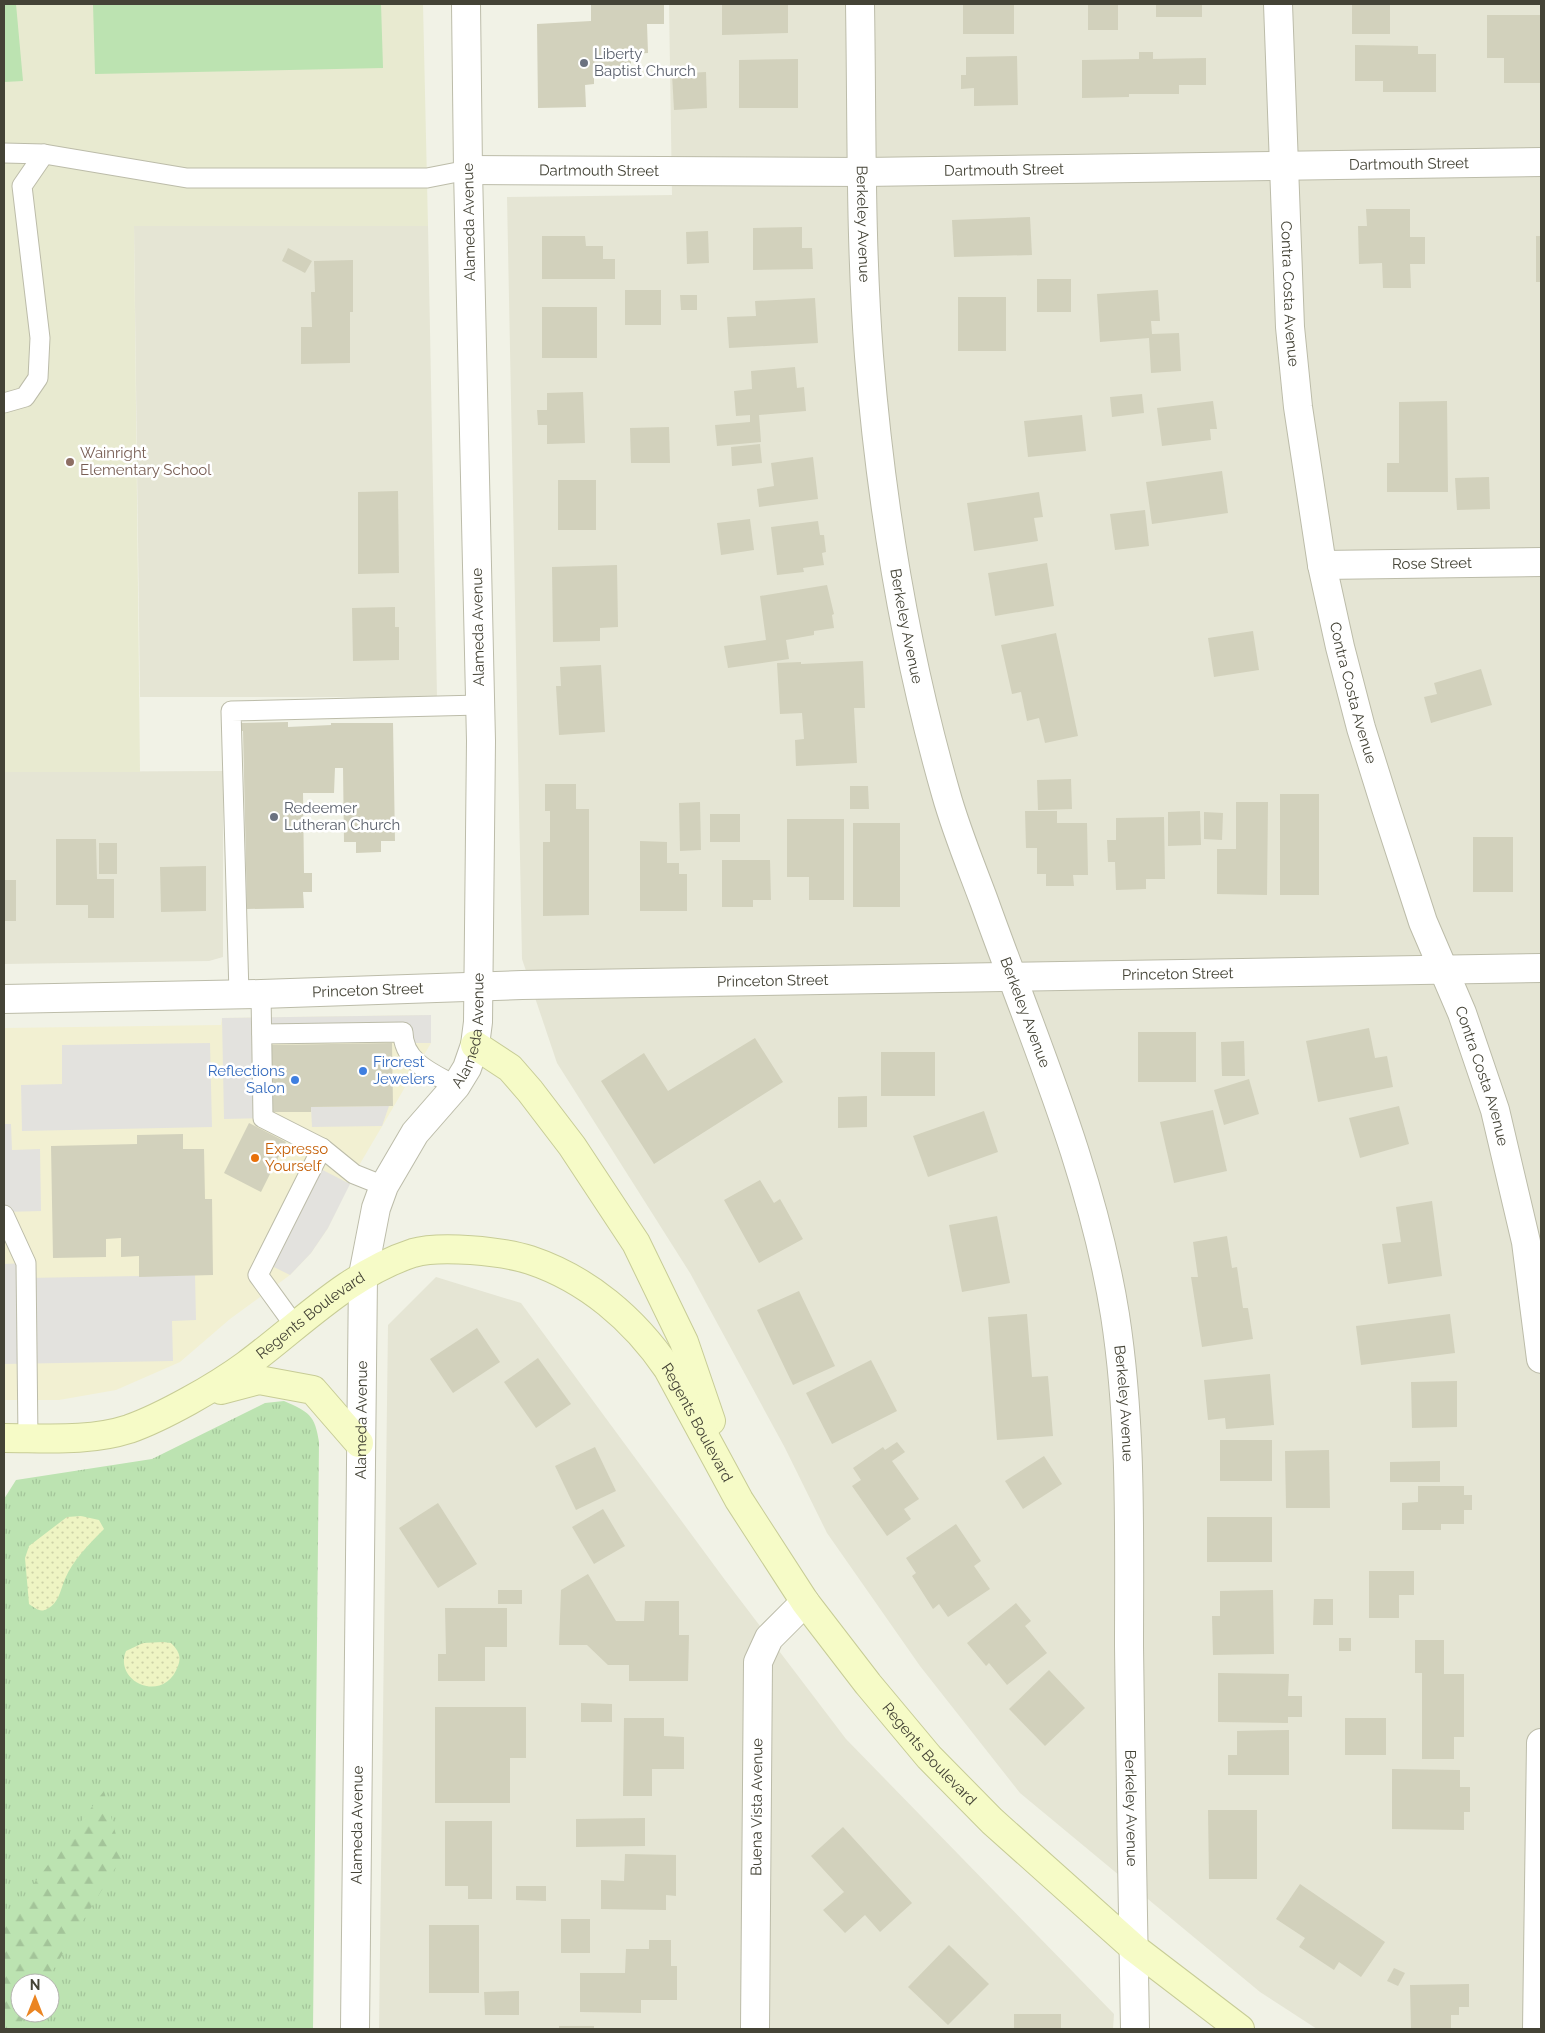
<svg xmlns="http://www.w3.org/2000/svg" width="1545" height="2033" font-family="Raleway,sans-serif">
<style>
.residential{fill:#e5e5d4}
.commercial{fill:#f2f0d2}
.education{fill:#e8ead0}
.grass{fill:url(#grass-tufts);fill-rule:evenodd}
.forest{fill:url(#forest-firs)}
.sand{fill:url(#sand-dots)}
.garden{fill:#bce3b1}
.parking{fill:#e3e2de}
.building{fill:#d2d1bc}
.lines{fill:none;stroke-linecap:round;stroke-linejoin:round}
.service-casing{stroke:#bcbca9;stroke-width:21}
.minor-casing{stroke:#bcbca9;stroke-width:30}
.tertiary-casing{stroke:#bcbca9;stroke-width:30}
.secondary-casing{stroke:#c7cc96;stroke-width:30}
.service{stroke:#fff;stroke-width:19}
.minor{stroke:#fff;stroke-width:28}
.tertiary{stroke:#fff;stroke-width:28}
.secondary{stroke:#f6fbc7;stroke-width:28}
.worship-dot{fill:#6b7280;stroke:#fff;stroke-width:2}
.education-dot{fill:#8d6e63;stroke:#fff;stroke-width:2}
.shop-dot{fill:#3f7fe0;stroke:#fff;stroke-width:2}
.food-dot{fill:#e8710a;stroke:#fff;stroke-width:2}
.labels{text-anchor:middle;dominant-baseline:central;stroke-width:5;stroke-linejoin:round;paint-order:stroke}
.worship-label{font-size:15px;fill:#5b616d;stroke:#fff;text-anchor:start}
.street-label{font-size:15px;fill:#444336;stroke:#fff}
.education-label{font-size:15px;fill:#785e54;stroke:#fff;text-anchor:start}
.shop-label{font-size:15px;fill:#366cbe;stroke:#fff;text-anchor:start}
.food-label{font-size:15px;fill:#c56008;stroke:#fff;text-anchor:start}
</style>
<defs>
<pattern id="grass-tufts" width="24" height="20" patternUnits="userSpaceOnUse" patternTransform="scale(1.25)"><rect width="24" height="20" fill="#bce3b1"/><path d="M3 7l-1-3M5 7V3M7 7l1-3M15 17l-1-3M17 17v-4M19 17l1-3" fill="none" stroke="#a3c499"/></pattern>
<pattern id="forest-firs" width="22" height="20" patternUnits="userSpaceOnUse" patternTransform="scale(1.25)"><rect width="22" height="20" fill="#bce3b1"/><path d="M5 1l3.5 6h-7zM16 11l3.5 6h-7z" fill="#a3c499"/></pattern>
<pattern id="sand-dots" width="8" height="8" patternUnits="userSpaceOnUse" patternTransform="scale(1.25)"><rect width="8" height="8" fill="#eef4c3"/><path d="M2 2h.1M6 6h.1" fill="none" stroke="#cdd2a8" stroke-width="1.8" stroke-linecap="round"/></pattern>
</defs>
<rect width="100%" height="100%" fill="#f1f2e6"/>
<g class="residential">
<polygon points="669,4 1541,4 1541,2029 1317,2029 1260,1992 1020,1793 920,1666 827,1533 785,1448 690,1273 557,1063 522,959 507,197 672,195"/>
<polygon points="134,226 428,226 437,697 140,697"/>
<polygon points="223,771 223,957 209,961 4,964 4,772"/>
<polygon points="436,1277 521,1303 725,1580 846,1739 1114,2014 1113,2029 379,2029 388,1325"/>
</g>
<polygon class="commercial" points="431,1015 431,1043 354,1174 328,1228 311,1253 290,1275 230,1319 180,1362 116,1390 59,1400 4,1400 4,1028 221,1025 222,1018"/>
<polygon class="education" points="4,4 423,4 428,226 134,226 140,772 4,772"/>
<path class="grass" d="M284,1401C309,1412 315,1415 319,1442L313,2029H4V1499L16,1480L152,1459L265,1403ZM20,1983H50V2013H20Z"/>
<polygon class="forest" points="104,1791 122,1857 45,1983 20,1983 20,2013 27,2013 17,2029 4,2029 4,1923"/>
<g class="sand">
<path d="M81,1516L99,1520L104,1529C89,1544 73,1560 65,1579C60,1591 59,1603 47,1609C40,1613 35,1608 29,1604L25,1558L29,1546L67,1517Z"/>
<path d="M163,1642L171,1643C178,1650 182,1656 178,1666C164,1705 113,1682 126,1651L143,1643Z"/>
</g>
<g class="garden">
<polygon points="4,4 16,4 23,81 4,82"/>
<polygon points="93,4 381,4 383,68 95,74"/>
</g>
<g class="parking">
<polygon points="431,1015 431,1043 403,1043 403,1032 262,1034 263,1118 224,1119 222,1018"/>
<polygon points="210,1043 212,1127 22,1131 21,1085 62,1084 62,1045"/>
<polygon points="389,1106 382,1126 312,1127 311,1107"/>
<polygon points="4,1124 11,1124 12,1150 40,1149 41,1211 4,1212"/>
<polygon points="313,1165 350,1184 328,1228 311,1253 290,1275 264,1262"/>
<polygon points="26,1263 26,1278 195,1275 196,1320 172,1321 173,1361 4,1364 4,1264"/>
</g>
<g class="building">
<polygon points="591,4 664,4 664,24 647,24 648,53 631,54 631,72 594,72 594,84 585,85 586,107 538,108 537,24 591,21"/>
<polygon points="722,4 788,4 788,33 722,35"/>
<rect x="963" y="4" width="51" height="30"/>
<rect x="1088" y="4" width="30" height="26"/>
<rect x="1156" y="4" width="46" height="13"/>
<rect x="1352" y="4" width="38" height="30"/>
<polygon points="1487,15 1540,15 1540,83 1504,83 1504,58 1487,58"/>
<polygon points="1355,45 1418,46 1418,54 1436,54 1436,92 1383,92 1383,81 1355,81"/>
<polygon points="1139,52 1153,52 1153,59 1206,58 1206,85 1179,85 1179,94 1129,94 1129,97 1082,98 1082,60 1139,59"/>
<polygon points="1017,56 1018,105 974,106 974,88 961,89 961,75 966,75 966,57"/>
<polygon points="798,59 798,108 739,108 739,60"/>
<polygon points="706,72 707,108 674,110 672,74"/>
<polygon points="1366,209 1410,209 1410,237 1425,237 1425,264 1410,264 1411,288 1383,288 1382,263 1359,264 1358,226 1367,226"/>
<polygon points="1030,217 1032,255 954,257 952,220"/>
<polygon points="802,227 802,248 812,248 813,269 753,270 753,228"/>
<polygon points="708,231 709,263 687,264 686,232"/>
<polygon points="542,236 585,236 586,246 603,246 603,259 615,259 615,279 542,279"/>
<rect x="1536" y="236" width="5" height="46"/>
<polygon points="288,248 312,261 305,273 282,261"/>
<polygon points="353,260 353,312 350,312 350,363 301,364 301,327 312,327 311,292 315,292 314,261"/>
<rect x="1037" y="279" width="34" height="33"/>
<rect x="625" y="290" width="36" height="35"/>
<polygon points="1158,290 1160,321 1151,321 1152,334 1179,333 1181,371 1151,373 1149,338 1100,342 1097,294"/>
<polygon points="680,295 697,295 697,310 681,310"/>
<rect x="958" y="297" width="48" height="54"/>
<polygon points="815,298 818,343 729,348 727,317 756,316 755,301"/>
<rect x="542" y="307" width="55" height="51"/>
<polygon points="795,367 797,388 804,387 806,411 759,415 761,442 717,446 715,425 750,422 750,415 736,416 734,391 752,389 751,371"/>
<polygon points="583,392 585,443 547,444 547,425 538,425 537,410 547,410 547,393"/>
<polygon points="1142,394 1144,413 1112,417 1110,397"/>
<polygon points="1213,401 1217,429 1210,429 1211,440 1162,446 1157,408"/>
<polygon points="1447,401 1448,492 1387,492 1387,463 1399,463 1399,402"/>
<polygon points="1082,415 1086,451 1028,457 1024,421"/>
<polygon points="669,427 670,463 631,463 630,428"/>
<polygon points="760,444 762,463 732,466 731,447"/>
<polygon points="813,457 818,499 759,507 757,489 774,486 771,463"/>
<polygon points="1222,471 1228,513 1152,524 1146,482"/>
<polygon points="1489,477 1490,509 1457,510 1455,478"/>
<rect x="558" y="480" width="38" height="50"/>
<polygon points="398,491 399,573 358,574 358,492"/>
<polygon points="1039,492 1043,517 1034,518 1038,541 974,551 967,503"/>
<polygon points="1145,510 1149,546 1115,550 1110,514"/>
<polygon points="750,519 754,550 721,555 717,523"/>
<polygon points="818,521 820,535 824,535 826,552 822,553 824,565 803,568 804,572 777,575 771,527"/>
<polygon points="1047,563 1054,606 995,616 988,573"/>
<polygon points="617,565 618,627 600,628 600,641 553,642 552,567"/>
<polygon points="827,585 834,614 832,615 834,628 814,631 814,635 786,640 789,659 728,668 724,646 766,640 760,596"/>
<polygon points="395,607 395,627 399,627 399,660 353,661 352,608"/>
<polygon points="1253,631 1259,670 1214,677 1208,638"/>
<polygon points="1056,633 1078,736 1045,743 1039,718 1027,721 1021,692 1012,694 1001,645"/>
<polygon points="863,661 865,708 854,708 857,763 796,766 795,740 804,739 802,713 780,714 777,663 801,662 801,664"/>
<polygon points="601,665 605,732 559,735 556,686 561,686 560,667"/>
<polygon points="1481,669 1492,705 1431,723 1424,697 1437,694 1434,683"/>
<polygon points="288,722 288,727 331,725 331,723 393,723 395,841 381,841 381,852 356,853 356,842 344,842 343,768 335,768 334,793 303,793 304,873 312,873 312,892 303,892 304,908 247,909 243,731 240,731 240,723"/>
<polygon points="1071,779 1072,809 1038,810 1037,780"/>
<polygon points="545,784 576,784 576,809 589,809 589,915 543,916 543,842 550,842 550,811 545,811"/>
<polygon points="850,786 868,786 869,809 850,809"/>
<rect x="1280" y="794" width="39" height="101"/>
<polygon points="700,802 701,850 680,851 679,803"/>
<polygon points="1236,802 1268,802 1267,895 1217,894 1217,849 1236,849"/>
<polygon points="1025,811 1057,811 1057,823 1087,823 1088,875 1073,875 1074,886 1046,886 1046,874 1037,874 1037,848 1026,848"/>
<polygon points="1200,811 1201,845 1168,846 1168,812"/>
<polygon points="1204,812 1223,813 1222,840 1204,839"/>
<rect x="710" y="814" width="30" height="28"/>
<polygon points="1164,817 1165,879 1146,879 1146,889 1116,890 1115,862 1108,862 1107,840 1116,840 1116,818"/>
<polygon points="787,819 844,819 844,900 809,900 809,877 787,877"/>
<rect x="853" y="823" width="47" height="84"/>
<rect x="1473" y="837" width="40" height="55"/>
<polygon points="56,839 96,839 97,879 114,879 114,918 88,918 88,905 56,905"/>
<polygon points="640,841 667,842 667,863 679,863 679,874 687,874 687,911 640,911"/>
<rect x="99" y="843" width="18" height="31"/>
<polygon points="722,860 770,860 771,900 753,900 753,907 722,907"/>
<polygon points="206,866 206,911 161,912 160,867"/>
<rect x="4" y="880" width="12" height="41"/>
<polygon points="1369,1028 1375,1058 1387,1056 1393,1087 1318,1102 1306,1041"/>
<rect x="1138" y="1032" width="58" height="50"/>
<polygon points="755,1038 783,1082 654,1164 601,1081 644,1053 668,1091"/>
<polygon points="1244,1041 1245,1076 1222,1076 1221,1042"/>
<polygon points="392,1043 393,1106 311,1107 311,1112 272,1112 270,1045"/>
<rect x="881" y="1052" width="54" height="44"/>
<polygon points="1249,1079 1259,1114 1224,1125 1214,1090"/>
<polygon points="867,1096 867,1127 838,1128 838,1097"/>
<polygon points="1399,1106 1409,1144 1360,1158 1349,1118"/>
<polygon points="1213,1110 1227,1171 1174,1183 1160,1122"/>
<polygon points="984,1111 998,1152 928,1177 913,1136"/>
<polygon points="249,1123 286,1142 261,1192 224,1173"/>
<polygon points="183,1134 183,1149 204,1149 205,1199 212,1199 213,1275 139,1277 139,1256 121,1257 121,1238 106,1239 106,1257 53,1258 51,1146 137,1144 137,1135"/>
<polygon points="760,1180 774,1203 780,1199 803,1239 759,1263 724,1200"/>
<polygon points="1432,1201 1442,1276 1388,1284 1382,1244 1401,1242 1396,1207"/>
<polygon points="997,1216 1010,1283 962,1292 949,1225"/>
<polygon points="1227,1236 1232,1268 1237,1267 1243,1308 1248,1308 1253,1339 1202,1347 1191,1277 1198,1277 1193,1242"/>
<polygon points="799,1291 835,1366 793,1385 757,1310"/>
<polygon points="1027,1314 1032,1377 1048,1376 1053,1436 997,1440 988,1317"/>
<polygon points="1450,1314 1455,1353 1361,1365 1356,1326"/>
<polygon points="477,1328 500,1362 453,1393 430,1359"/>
<polygon points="538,1358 571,1404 536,1428 504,1382"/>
<polygon points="871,1360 897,1411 832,1444 806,1393"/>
<polygon points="1270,1374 1274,1425 1226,1429 1225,1418 1208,1420 1204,1380"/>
<polygon points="1457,1381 1457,1427 1412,1428 1411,1382"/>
<rect x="1220" y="1440" width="52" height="41"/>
<polygon points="897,1442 905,1452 892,1461 919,1499 904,1509 911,1519 887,1536 852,1486 861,1480 853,1468 883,1447 885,1450"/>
<polygon points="595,1447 616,1491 576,1510 555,1466"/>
<polygon points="1329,1450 1330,1508 1286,1508 1285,1451"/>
<polygon points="1044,1456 1062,1484 1023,1509 1005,1481"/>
<polygon points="1440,1461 1440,1482 1390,1482 1390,1462"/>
<polygon points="1418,1486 1464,1486 1464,1495 1472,1495 1472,1510 1464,1510 1464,1524 1441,1524 1441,1530 1402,1530 1402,1503 1418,1502"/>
<polygon points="438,1503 477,1564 438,1588 399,1528"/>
<polygon points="603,1509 625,1546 594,1564 572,1527"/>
<rect x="1207" y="1517" width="65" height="45"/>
<polygon points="956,1524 981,1561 974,1566 990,1589 948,1617 939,1604 933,1609 912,1576 916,1573 906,1558"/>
<polygon points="1369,1571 1414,1571 1414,1595 1399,1595 1399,1618 1369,1618"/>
<polygon points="588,1574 616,1621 644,1621 645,1601 679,1601 679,1635 689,1635 688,1681 629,1681 629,1665 608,1665 587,1645 559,1645 561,1590"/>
<rect x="498" y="1590" width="24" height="14"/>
<polygon points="1273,1590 1274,1654 1213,1655 1212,1616 1220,1616 1220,1591"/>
<polygon points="1314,1599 1333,1599 1333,1625 1313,1625"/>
<polygon points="1016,1603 1031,1621 1025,1626 1047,1653 1007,1685 989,1663 986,1666 967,1643"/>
<polygon points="445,1608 507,1608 507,1647 485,1647 485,1681 438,1681 438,1654 446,1654"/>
<rect x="1339" y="1638" width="12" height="13"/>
<polygon points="1415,1640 1444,1640 1444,1674 1464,1674 1464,1737 1454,1737 1454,1759 1422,1759 1422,1673 1415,1673"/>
<polygon points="1049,1670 1085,1708 1045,1746 1009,1709"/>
<polygon points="1218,1673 1289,1674 1288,1696 1302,1696 1302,1717 1288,1717 1288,1723 1218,1722"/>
<polygon points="581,1703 612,1704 612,1722 581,1722"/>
<polygon points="435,1707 526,1707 526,1758 510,1758 510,1803 435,1803"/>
<polygon points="624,1718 664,1718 664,1736 684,1737 684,1769 652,1769 652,1796 623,1796"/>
<rect x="1345" y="1718" width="41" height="37"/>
<polygon points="1289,1730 1289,1775 1228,1775 1228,1755 1237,1755 1237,1731"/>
<polygon points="1392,1769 1460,1770 1460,1787 1470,1787 1470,1812 1464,1812 1464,1830 1392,1829"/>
<polygon points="1208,1810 1257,1810 1257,1879 1209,1879"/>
<polygon points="645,1818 645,1846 576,1847 576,1819"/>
<polygon points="445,1821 492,1821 492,1899 468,1899 468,1886 445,1886"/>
<polygon points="843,1827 912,1903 880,1932 865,1915 845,1933 823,1910 844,1892 811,1856"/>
<polygon points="625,1854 676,1855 676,1896 666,1895 666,1910 601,1909 601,1880 624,1881"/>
<polygon points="1300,1884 1385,1942 1361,1977 1339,1962 1334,1970 1299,1947 1305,1938 1276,1919"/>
<polygon points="516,1886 546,1886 546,1901 516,1900"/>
<rect x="561" y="1919" width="29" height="34"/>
<rect x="429" y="1925" width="50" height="68"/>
<polygon points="649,1940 671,1940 671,1966 677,1966 677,2000 641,2000 641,2013 580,2012 580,1973 625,1973 626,1949 649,1949"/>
<polygon points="949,1945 989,1984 948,2025 908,1987"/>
<polygon points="1394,1968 1405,1973 1398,1986 1387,1981"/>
<polygon points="1469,1984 1469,2007 1459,2007 1459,2015 1451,2015 1451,2029 1411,2029 1410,1985"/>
<polygon points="519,1991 519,2015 485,2015 484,1992"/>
<rect x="1014" y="2014" width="47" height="15"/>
<rect x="559" y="2026" width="35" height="3"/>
</g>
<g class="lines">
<g class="service-casing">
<g id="service">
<polyline points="4,153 44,154 187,178 427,178 468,170"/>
<polyline points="4,403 25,397 38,378 40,338 22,186 44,154"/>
<polyline points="239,994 231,711 480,705"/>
<polyline points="261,994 263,1118 322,1148"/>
<path d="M262,1034L403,1032C403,1062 432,1073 456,1086"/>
<polyline points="4,1215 26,1263 28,1438"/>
<polyline points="295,1326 258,1275 322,1148 354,1174 384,1186"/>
</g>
</g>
<g class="minor-casing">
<g id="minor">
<path id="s1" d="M860,4C862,121 860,239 869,356C881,504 905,651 946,794C956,830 971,866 984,901C1033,1038 1092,1171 1115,1315C1132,1425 1129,1536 1129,1646C1130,1774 1133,1901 1135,2029"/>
<path id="s2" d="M1278,4L1290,327L1298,407L1322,565L1340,647L1361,728L1386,808L1423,922L1462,1013L1495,1110L1526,1242L1541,1359"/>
<path id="s3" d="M468,170L864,172L1541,162"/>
<path id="s4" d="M1322,565L1541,562"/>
<path id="s5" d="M4,999L261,994L522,985L1541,968"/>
<path id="s6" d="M755,2029L758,1662L769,1638L805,1602"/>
<polyline points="1537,2029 1541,1743"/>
</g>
</g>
<g class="tertiary-casing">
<g id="tertiary">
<path id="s7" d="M355,2029L363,1275L376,1208L384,1186L415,1133L456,1086L467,1068L475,1045L478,1022L481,741L468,170L466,4"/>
</g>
</g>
<g class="secondary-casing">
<g id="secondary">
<polyline points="475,1045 510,1068 530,1091 572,1146 636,1243 684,1342 711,1421"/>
<polyline points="221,1390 259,1380 313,1390 359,1443"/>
<path id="s8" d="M4,1438C45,1438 89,1442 129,1429C163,1417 216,1387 246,1365C299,1326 348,1274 413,1253C440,1245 502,1251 530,1260C587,1279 634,1319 668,1369L739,1500L805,1602L868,1684L929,1757L992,1821L1134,1948L1240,2029"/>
</g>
</g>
<use href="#service" class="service"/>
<use href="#minor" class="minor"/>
<use href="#tertiary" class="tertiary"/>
<use href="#secondary" class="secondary"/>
</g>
<g class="worship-dot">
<circle cx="584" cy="63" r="5"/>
<circle cx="274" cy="817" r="5"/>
</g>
<circle class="education-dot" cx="70" cy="462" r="5"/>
<g class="shop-dot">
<circle cx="363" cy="1071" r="5"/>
<circle cx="295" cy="1080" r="5"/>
</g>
<circle class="food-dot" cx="255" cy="1158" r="5"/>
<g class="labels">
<g class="worship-label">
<text x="594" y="54">Liberty<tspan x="594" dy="17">Baptist Church</tspan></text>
<text x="284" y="808">Redeemer<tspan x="284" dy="17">Lutheran Church</tspan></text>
</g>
<g class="street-label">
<text stroke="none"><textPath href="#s3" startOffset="941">Dartmouth Street</textPath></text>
<text stroke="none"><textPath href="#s3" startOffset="131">Dartmouth Street</textPath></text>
<text stroke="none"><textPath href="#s3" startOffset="536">Dartmouth Street</textPath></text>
<text transform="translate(469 222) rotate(-91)">Alameda Avenue</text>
<text stroke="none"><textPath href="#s1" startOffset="220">Berkeley Avenue</textPath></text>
<text stroke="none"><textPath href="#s2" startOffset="290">Contra Costa Avenue</textPath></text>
<text stroke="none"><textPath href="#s4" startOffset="110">Rose Street</textPath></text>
<text transform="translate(478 627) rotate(-91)">Alameda Avenue</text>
<text stroke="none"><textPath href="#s1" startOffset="625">Berkeley Avenue</textPath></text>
<text stroke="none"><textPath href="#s2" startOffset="695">Contra Costa Avenue</textPath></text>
<text stroke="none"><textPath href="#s5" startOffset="1174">Princeton Street</textPath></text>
<text stroke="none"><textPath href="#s5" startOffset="769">Princeton Street</textPath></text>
<text stroke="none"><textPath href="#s5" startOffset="364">Princeton Street</textPath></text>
<text stroke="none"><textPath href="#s1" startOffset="1030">Berkeley Avenue</textPath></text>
<text stroke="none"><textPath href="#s7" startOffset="1028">Alameda Avenue</textPath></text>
<text stroke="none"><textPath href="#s2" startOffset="1100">Contra Costa Avenue</textPath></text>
<text stroke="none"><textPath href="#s8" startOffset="341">Regents Boulevard</textPath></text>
<text stroke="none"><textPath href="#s1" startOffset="1435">Berkeley Avenue</textPath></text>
<text stroke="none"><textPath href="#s7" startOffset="609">Alameda Avenue</textPath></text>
<text stroke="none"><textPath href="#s8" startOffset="820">Regents Boulevard</textPath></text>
<text stroke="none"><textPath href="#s8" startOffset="1226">Regents Boulevard</textPath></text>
<text stroke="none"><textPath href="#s6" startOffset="222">Buena Vista Avenue</textPath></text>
<text stroke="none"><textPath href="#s1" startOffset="1840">Berkeley Avenue</textPath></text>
<text stroke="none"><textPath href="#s7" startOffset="204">Alameda Avenue</textPath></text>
</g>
<g class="education-label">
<text x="80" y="453">Wainright<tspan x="80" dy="17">Elementary School</tspan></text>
</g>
<g class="shop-label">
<text x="373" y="1062">Fircrest<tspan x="373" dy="17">Jewelers</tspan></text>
<text x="285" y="1071" text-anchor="end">Reflections<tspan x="285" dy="17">Salon</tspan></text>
</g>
<g class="food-label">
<text x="265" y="1149">Expresso<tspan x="265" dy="17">Yourself</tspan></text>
</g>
</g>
<rect width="1545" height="2033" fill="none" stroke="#444336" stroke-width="10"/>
<g transform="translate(35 1998)"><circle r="24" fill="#ffffff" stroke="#b4b4af"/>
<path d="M0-4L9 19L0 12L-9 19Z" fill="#eb8523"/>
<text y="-8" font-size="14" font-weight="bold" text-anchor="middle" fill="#444336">N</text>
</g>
</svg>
